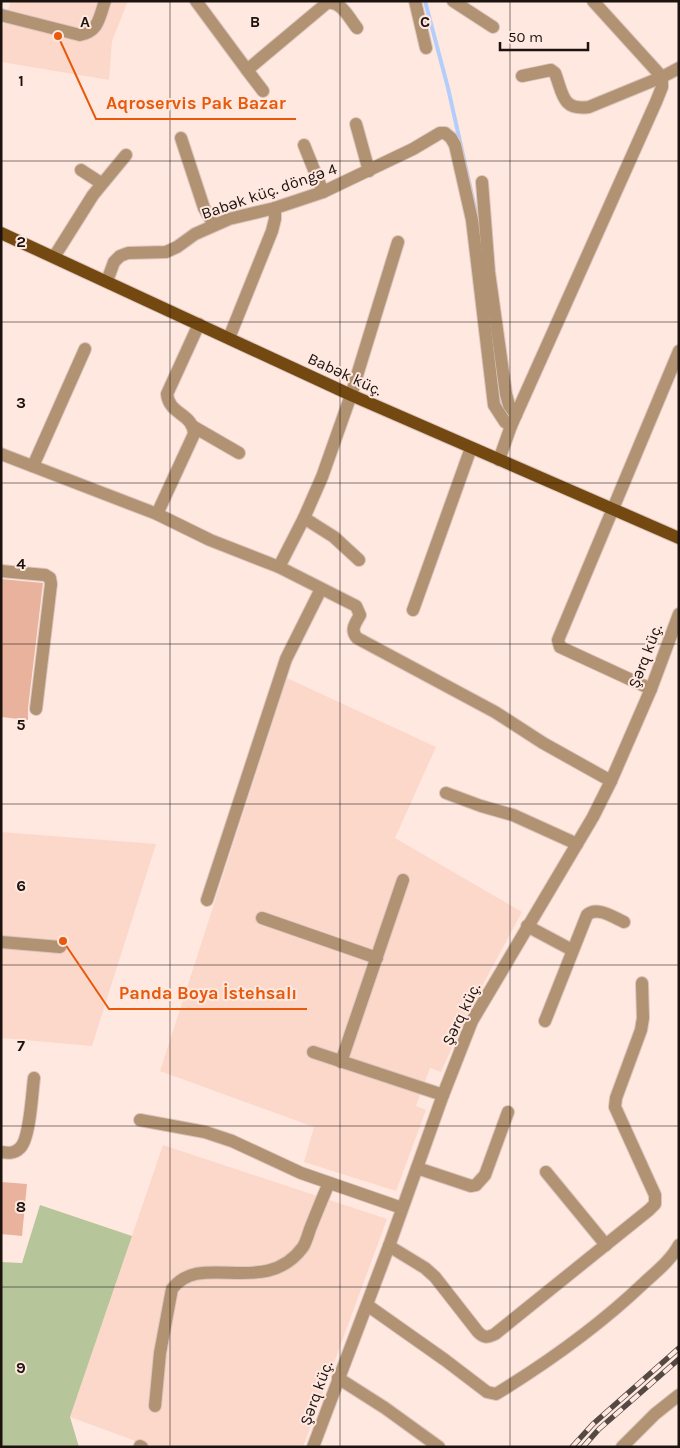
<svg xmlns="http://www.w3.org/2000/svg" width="680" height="1448" font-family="Karla,sans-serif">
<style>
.built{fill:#fcd8cb}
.green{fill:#b7c69a}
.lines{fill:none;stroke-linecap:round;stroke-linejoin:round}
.stream{stroke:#b4cefc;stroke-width:4}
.building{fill:#e9b29d}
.minor-casing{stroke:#dbc6bf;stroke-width:14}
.major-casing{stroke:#dbc6bf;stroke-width:14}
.minor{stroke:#b19272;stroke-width:12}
.major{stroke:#744811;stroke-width:12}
.rail-casing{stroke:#554944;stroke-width:5.5}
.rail{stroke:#ffe8e0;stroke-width:4;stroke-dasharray:11;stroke-linecap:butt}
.grid{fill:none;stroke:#1c130f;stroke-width:1;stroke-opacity:0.55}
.labels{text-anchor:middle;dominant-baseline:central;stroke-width:4;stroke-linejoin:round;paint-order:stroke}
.street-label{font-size:16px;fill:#1c130f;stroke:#ffe8e0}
.grid-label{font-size:16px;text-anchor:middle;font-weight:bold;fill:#1c130f;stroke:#ffe8e0;stroke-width:4;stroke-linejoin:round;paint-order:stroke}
.leader{fill:none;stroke:#e8590c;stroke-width:2}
.callout-dot{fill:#e8590c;stroke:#ffe8e0;stroke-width:2}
.callout-label{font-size:18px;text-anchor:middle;font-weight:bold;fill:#e8590c;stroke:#ffe8e0;stroke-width:4;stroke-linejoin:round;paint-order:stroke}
</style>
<rect width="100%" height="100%" fill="#ffe8e0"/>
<g class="built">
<polygon points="11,1 128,1 112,41 109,80 1,62 1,31"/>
<polygon points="287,678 436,747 395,838 522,912 467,1014 441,1072 430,1068 416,1106 426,1110 396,1191 304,1162 314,1127 160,1071"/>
<polygon points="1,832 156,844 92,1046 1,1038"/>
<polygon points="163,1145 387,1219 303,1447 152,1447 70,1417"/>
</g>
<polygon class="green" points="40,1205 132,1236 70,1417 79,1447 1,1447 1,1262 22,1263"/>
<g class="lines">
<g class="stream">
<polyline points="425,1 448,88 476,213"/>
<polyline points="495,363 501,406"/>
</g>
</g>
<g class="building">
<polygon points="1,579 43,583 28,708 28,720 1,717"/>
<polygon points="1,1182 27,1184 22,1236 1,1234"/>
</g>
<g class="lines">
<g class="minor-casing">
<g id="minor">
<path d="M196,1L247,70L327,3C341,0 349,18 357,28"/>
<polyline points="415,1 426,48"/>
<polyline points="453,1 493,27"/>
<polyline points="593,1 662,77 679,68"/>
<path d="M1,15L80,35C99,31 99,18 105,1"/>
<polyline points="247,70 263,91"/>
<polyline points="356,124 369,171"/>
<polyline points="181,138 204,208 214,225"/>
<polyline points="304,145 323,192"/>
<polyline points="81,170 101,183"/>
<polyline points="482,182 489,272 506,394 509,405 516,415"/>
<polyline points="54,257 93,195 126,155"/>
<polyline points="107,281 114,262 120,256 128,253 166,252 177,247 195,234 229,219 275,208 323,192 413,149 440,133 445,133 451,138 455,145 472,220 494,405 505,422 511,426"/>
<polyline points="229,338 272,231 275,219 275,208"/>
<polyline points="194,427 239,453"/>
<path d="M1,454L157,514L210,540L279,567L356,606L360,615C355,624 350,630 357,638L495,712L543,743L611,781"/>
<path d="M499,460L511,426L656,102L662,87V77L589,107C562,111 563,94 555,73L551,70L522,76"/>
<polyline points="33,466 85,349"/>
<path d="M157,514L194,434C193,413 169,415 167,394L199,324"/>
<polyline points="304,518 334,537 359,560"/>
<polyline points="279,567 304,518 322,477 351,395 398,242"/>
<polyline points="1,571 45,575 50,578 51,584 36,709"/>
<polyline points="413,610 471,448"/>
<polyline points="651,689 560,647 558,640 679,351"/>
<polyline points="446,793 481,806 513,815 577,844"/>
<polyline points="207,900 286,659 321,589"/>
<polyline points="262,918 377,958"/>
<polyline points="527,926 572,950"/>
<polyline points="1,942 60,947"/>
<path d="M545,1021L587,915C597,906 613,917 624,922"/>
<polyline points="313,1052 443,1095"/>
<polyline points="341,1062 403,880"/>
<polyline points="140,1120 205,1132 232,1141 301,1173 402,1208"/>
<path d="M1,1152C8,1153 14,1154 20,1148C30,1139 32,1093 34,1078"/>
<polyline points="417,1168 471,1186 476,1185 485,1175 508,1112"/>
<polyline points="546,1172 606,1245"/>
<path d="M389,1246L425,1268L435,1277L478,1332C484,1338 487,1338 495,1334L649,1210L655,1204V1195L615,1107L616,1098L641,1030L643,1018L642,983"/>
<path d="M367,1305L445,1360L487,1392L496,1394C550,1361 599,1326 645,1282C657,1271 671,1260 679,1245"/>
<polyline points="338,1378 385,1408 439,1447"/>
<path d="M155,1406L160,1353L172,1289C201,1250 265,1299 303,1247C306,1242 308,1235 310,1229C316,1214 322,1199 329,1183"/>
<polyline points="140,1446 142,1447"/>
<polyline points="313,1447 389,1246 443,1095 472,1021 593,817 611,781 651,689 679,614"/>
<polyline points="622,1447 655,1414 679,1395"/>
</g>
</g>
<g class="major-casing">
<polyline id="major" points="1,233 351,395 679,538"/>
</g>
<use href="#minor" class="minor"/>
<use href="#major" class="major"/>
<g class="rail-casing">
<g id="rail">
<polyline points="572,1447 593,1424 679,1348"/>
<polyline points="583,1447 599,1429 679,1359"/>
</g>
</g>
<use href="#rail" class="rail"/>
</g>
<path class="grid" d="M170,1V1447M340,1V1447M510,1V1447M1,161H679M1,322H679M1,483H679M1,644H679M1,804H679M1,965H679M1,1126H679M1,1287H679"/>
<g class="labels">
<g class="street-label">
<text transform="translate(269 191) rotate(-19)">Babək küç. döngə 4</text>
<text transform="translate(345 374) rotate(25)">Babək küç.</text>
<text transform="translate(645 656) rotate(-69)">Şərq küç.</text>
<text transform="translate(461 1014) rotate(-64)">Şərq küç.</text>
<text transform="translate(316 1393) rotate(-70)">Şərq küç.</text>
</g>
</g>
<g class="grid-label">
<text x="85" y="27">A</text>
<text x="255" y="27">B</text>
<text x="425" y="27">C</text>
<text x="21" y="86">1</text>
<text x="21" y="247">2</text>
<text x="21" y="408">3</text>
<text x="21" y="569">4</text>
<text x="21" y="730">5</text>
<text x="21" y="891">6</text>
<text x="21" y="1051">7</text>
<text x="21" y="1212">8</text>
<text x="21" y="1373">9</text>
</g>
<path class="leader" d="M58 36L96 119H296M63 941L109 1009H307"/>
<g class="callout-dot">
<circle cx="58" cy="36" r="5"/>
<circle cx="63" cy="941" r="5"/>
</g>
<g class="callout-label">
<text x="196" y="109">Aqroservis Pak Bazar</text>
<text x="208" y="999">Panda Boya İstehsalı</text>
</g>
<rect width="680" height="1448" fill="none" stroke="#1c130f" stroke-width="5"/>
<path d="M500 42v8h88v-8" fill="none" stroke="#1c130f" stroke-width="2.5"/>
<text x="508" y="42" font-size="15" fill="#1c130f" stroke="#ffe8e0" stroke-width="4" paint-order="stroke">50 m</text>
</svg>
